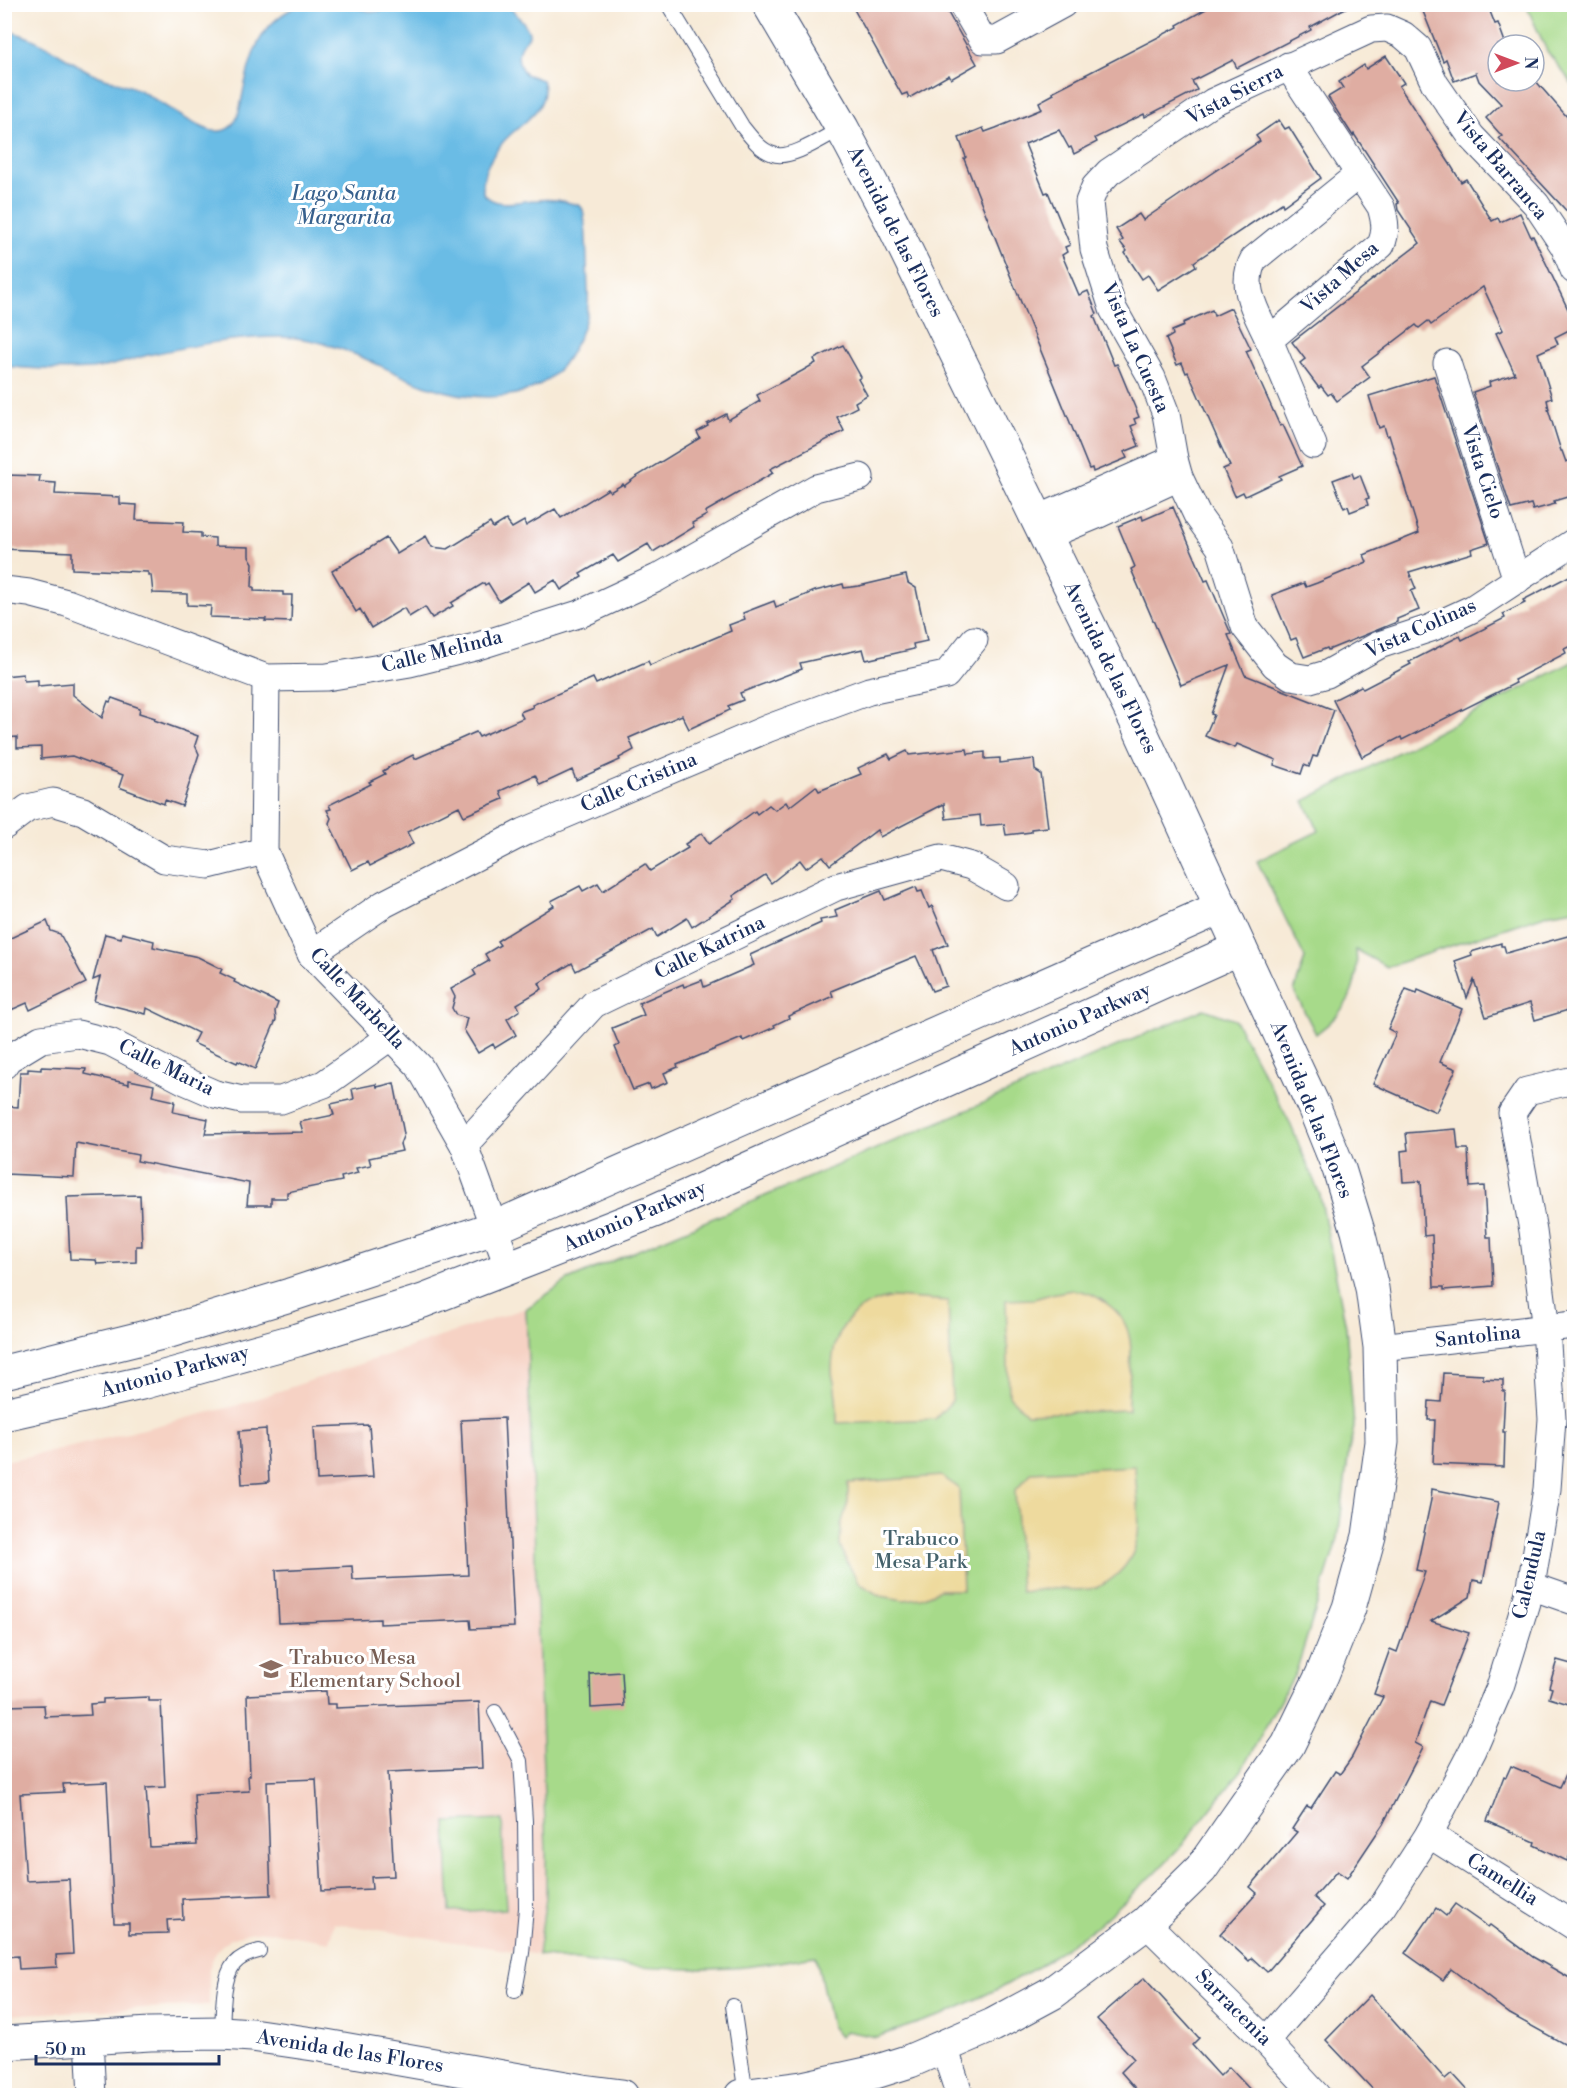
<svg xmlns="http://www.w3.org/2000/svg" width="1579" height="2100" font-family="'Libre Bodoni',serif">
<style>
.built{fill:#f6d2c4}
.green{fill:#a7da8a;stroke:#618474;stroke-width:1.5}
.sand{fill:#eeda9e;stroke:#84847e;stroke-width:1.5}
.water{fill:#6abce5;stroke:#4276a2;stroke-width:1.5}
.building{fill:#dfada2}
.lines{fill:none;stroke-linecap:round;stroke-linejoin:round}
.service-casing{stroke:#3c4b70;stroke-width:16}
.minor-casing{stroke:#3c4b70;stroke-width:29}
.tertiary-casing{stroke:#3c4b70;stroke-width:35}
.secondary-casing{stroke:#3c4b70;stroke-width:35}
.service{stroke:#fff;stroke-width:14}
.minor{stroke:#fff;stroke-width:27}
.tertiary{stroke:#fff;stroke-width:33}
.secondary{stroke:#fff;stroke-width:33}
.labels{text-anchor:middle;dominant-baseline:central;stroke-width:6;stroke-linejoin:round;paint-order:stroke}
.street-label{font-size:20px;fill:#1b2f5e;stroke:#fff}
.park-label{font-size:20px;fill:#45626b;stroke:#fff}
.education-label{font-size:20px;fill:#785e54;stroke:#fff;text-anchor:start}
.water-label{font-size:21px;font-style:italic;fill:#37608d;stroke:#fff}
</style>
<rect width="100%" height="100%" fill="#fff"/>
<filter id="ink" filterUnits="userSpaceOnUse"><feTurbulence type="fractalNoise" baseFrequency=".0167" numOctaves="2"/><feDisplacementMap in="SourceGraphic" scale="12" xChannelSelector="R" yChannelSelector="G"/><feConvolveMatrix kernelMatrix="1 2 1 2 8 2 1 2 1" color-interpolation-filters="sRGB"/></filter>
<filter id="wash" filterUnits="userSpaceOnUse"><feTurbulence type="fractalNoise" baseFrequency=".008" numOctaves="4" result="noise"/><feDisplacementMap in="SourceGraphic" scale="24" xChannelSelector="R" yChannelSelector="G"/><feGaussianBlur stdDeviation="1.35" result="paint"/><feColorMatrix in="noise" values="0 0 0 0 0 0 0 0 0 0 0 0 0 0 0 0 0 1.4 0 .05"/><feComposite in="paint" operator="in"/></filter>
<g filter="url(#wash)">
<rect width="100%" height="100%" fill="#f7ead7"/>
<polygon class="built" points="526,1308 546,1851 546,1897 538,1955 334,1923 330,1942 265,1931 248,1933 230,1939 221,1946 214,1956 209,1969 209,2005 5,2015 5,1461 55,1451 235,1406"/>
<g class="green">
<polygon points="1526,5 1574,5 1574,86 1547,51"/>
<path d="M1574,661V909L1551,913L1387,967L1356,950C1360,989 1347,1011 1316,1034L1294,991L1305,958L1257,861L1319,831L1304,801Z"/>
<path d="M1204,1009L1235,1020L1289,1121L1320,1195L1346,1327L1354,1427L1349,1450L1338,1538L1296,1672L1241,1771L1182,1845L1154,1874L1097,1926L1037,1967L1004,1986L945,2014L876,2037L846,2031L840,2037L831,2026L816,1956C787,1960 758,1967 730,1968C665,1972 602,1964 538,1955L546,1897V1851L526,1309L568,1280Z"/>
<polygon points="502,1820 506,1909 450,1912 446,1822"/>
</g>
<g class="sand">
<path d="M1072,1290C1088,1291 1097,1296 1110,1306C1144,1332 1126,1374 1128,1410L1027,1414L1009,1396L1006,1300L1034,1299L1051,1294Z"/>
<path d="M894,1297L948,1301L952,1401L935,1419L837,1423C837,1412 837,1400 835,1390C835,1383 832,1377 832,1371C832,1328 853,1304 894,1297Z"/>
<path d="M1135,1466C1136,1507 1151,1547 1114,1577C1107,1583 1098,1588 1089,1589C1079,1591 1068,1589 1057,1589C1045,1588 1033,1591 1021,1592L1015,1491L1032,1472Z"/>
<polygon points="941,1476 959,1488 963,1590 940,1590 921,1598 904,1600 880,1596 859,1583 848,1564 840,1545 841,1525 848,1502 848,1483"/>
</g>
<path class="water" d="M303,4L347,5L373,12L391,9L400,5H506C512,9 530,27 529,35C528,40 526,39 523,43C515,52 518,65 525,74L542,80C551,105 526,121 511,134C502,142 493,155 488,165C483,174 483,184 483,193C497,210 519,200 538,200C549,199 560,200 570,203C575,204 579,204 582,208C587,215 587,276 588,289C590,316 582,334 568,357C537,407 473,402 424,385C396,375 370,359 341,349C322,342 299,337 279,337C235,337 191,346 148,355C130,360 110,367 91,369C63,371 32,369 5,366V31C35,35 60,55 86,70C103,80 124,82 141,91C162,103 182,119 204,128C212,132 223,133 230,127C238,121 240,108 242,98C250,56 259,20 303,4Z"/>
<g id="blocks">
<g class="building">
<polygon points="851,4 943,4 977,64 951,79 949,75 909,98 907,93 902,95"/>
<polygon points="1215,4 1353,4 1310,27 1311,30 1237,68 1233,60 1192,81 1197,90 1145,117 1144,114 1095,138 1097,142 1074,154 1071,147 1069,148 1059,130 1025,144 1045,193 1048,192 1070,245 1065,247 1067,252 1062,255 1079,295 1088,291 1097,314 1094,316 1114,365 1117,364 1139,417 1134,419 1136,424 1131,426 1139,446 1124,452 1127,458 1093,472 1092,468 1089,469 1014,285 964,159 966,157 959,138 983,128 985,132 996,128 1042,109 1039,102 1054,94 1052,92 1178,27 1177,25"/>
<polygon points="1420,4 1487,4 1495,24 1498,23 1506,45 1498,45 1498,81 1534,81 1534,79 1575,126 1575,220 1499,138 1502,136 1486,118 1501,104 1479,81 1476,73 1454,81 1446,59 1443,61"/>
<polygon points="1386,56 1404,83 1399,86 1450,164 1461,182 1466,179 1492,221 1498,218 1500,222 1520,213 1531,237 1533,236 1575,324 1575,327 1555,337 1558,344 1538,353 1552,398 1547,400 1549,409 1548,409 1561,451 1562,451 1566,462 1571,460 1574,472 1574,495 1554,501 1555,504 1533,510 1531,504 1511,509 1473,392 1490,386 1489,382 1515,374 1496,333 1503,330 1483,287 1431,325 1428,321 1419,328 1416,325 1362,366 1370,377 1337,401 1331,393 1328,395 1321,386 1319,388 1300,363 1305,359 1292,342 1420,243 1398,210 1397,204 1399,203 1354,134 1353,136 1328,97 1343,88 1339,82 1364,65 1366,69"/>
<polygon points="1279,120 1285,129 1289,127 1321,178 1283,206 1282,203 1194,262 1196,266 1158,290 1148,275 1142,279 1125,253 1127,251 1120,242 1123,240 1116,229 1139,214 1143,220 1209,175 1260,141 1256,136"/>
<polygon points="1231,308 1251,349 1246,351 1280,426 1283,425 1302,466 1279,476 1281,479 1245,496 1243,492 1235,496 1223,469 1230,466 1218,440 1188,372 1186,373 1182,363 1177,365 1166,339 1173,335 1172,331 1184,326 1183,323 1212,310 1214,316"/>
<polygon points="843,345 861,377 858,379 867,395 855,402 857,407 837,417 844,431 770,469 773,473 705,512 707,515 692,523 694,527 653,552 648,544 618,562 613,555 580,574 582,577 561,590 555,580 535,592 529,582 499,601 488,583 485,585 484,583 451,603 453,606 432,618 425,607 409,617 404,608 371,628 360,609 356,612 332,571 386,538 397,554 426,536 432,547 448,549 490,523 493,528 506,520 512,528 524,521 526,526 555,509 561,518 608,489 610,492 623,484 624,486 636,477 700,438 697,432 708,426 707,424 726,414 728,420 760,401 757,395 802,371 816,363 814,359"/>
<polygon points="1434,376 1489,543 1471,549 1472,553 1409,572 1416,589 1411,591 1419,610 1397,619 1397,622 1328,650 1327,648 1304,657 1296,638 1291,640 1272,595 1304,583 1306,587 1317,583 1367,562 1364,555 1419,533 1389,435 1387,436 1384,426 1379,428 1369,396"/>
<polygon points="1352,473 1354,478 1360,475 1369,498 1366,499 1368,505 1350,512 1348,506 1344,508 1333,480"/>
<polygon points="6,475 40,476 39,482 56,483 55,494 120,497 120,504 137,505 136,520 184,522 183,532 201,533 201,537 215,538 215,546 249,547 249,556 253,563 252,587 254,587 254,591 283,592 283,595 292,595 291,622 265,621 266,619 210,617 211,606 187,605 187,594 153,593 151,575 148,575 148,572 72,569 72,552 4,549"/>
<polygon points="1173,507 1205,581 1208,580 1231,634 1228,635 1245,675 1334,710 1317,757 1313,756 1309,767 1304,765 1301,774 1274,765 1276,760 1237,744 1235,748 1205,736 1214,715 1211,714 1229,665 1181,685 1131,569 1135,567 1118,526 1142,516 1143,520"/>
<polygon points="1575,573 1575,644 1564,649 1566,653 1514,680 1516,683 1402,740 1401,737 1362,757 1333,700 1361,686 1363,689 1411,664 1409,662 1460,636 1462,640 1505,618 1503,614 1525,603 1523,600"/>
<polygon points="906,575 908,583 916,588 927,641 913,644 914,649 866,660 863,649 800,663 802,669 740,693 743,700 728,706 730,710 689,729 682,715 629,738 634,750 619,758 620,760 576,780 572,770 540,785 535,775 500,791 503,799 464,816 459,806 407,832 413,844 370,866 368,862 352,870 329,823 331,818 327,810 331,809 329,805 371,784 369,782 385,774 383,771 391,766 413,755 415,759 476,732 479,737 523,718 520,712 533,707 532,705 593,678 596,684 648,661 650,665 731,631 729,625 745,619 743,613 774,601 776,607 815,591 843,584 844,588 859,586"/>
<polygon points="23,674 24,681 38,680 38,686 73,683 73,695 102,718 108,701 110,702 112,698 140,708 139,713 155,718 154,720 198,736 195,745 199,754 182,806 165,800 164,804 119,787 123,775 72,756 41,759 41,747 17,748 17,737 4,738 4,676"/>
<polygon points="967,749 968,754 985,752 985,759 1000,758 1000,763 1034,759 1035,770 1041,774 1048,827 1031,829 1031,832 1006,835 1004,824 981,826 980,815 946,819 944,804 880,837 877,830 830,865 823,856 806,868 800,860 771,883 765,875 733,896 735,899 692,927 687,918 657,937 653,929 576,971 572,963 539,983 542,989 517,1004 520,1010 507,1019 516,1035 495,1048 493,1044 478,1053 464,1030 467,1018 456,1015 452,1008 455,997 451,989 476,975 473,970 489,961 485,954 500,945 497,941 554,906 551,901 580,886 583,891 598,883 603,891 645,864 650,871 688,848 685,844 702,833 709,844 755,811 757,814 769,805 775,810 786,802 789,807 816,786 819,791 861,774 858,768 888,754 891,759 907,751 909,755"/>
<polygon points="916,887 918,892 922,891 929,908 932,906 948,944 933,950 946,986 932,991 916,956 831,991 833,996 788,1016 789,1018 774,1025 775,1027 743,1041 742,1038 677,1065 678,1067 664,1073 668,1082 651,1089 649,1084 633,1090 615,1047 619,1045 612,1028 644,1015 639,1003 683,984 684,987 702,980 704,987 754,965 750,955 821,923 820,920 837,917 835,910 881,891 885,900"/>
<polygon points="47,921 51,931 60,934 86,983 30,1010 27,1003 4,1013 4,941"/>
<polygon points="122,933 154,941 153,947 198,957 222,969 220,973 235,980 234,982 278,1003 275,1011 276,1020 255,1069 238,1061 237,1063 193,1043 198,1033 147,1008 146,1014 94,1001 100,977 93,980 105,934 121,938"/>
<polygon points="1575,934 1575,1008 1535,1020 1530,1003 1486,1017 1474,980 1467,998 1455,961 1472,955 1471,952 1501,943 1501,946 1504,946 1506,953"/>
<polygon points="1406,989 1417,993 1418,990 1462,1009 1440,1062 1456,1069 1436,1112 1373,1084 1396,1033 1388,1029"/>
<polygon points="41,1067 86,1069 85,1074 129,1084 129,1080 154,1085 152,1096 175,1101 173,1112 208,1119 205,1134 303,1132 300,1122 334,1115 331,1104 354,1099 352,1089 376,1084 377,1087 394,1083 404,1134 400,1144 402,1151 369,1158 371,1165 356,1168 358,1173 341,1177 342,1181 287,1192 287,1198 271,1198 271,1205 247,1205 249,1183 137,1161 138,1155 76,1143 74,1177 5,1174 6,1106 18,1107 20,1072 28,1072 28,1069 41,1070"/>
<polygon points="1456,1129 1458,1149 1468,1149 1470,1187 1484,1186 1487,1237 1491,1237 1493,1286 1444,1290 1444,1287 1434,1287 1432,1235 1424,1236 1421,1181 1403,1182 1401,1151 1408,1150 1406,1133"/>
<polygon points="140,1195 142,1246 136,1246 136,1262 97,1264 96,1260 70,1259 67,1197"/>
<polygon points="1443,1373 1483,1375 1483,1379 1503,1380 1503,1391 1505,1391 1503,1432 1505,1432 1504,1467 1433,1464 1435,1420 1428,1420 1429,1401 1441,1402"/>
<polygon points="504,1418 514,1627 471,1629 470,1620 380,1624 380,1619 279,1623 276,1570 352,1566 353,1580 468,1575 461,1420"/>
<polygon points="369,1425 373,1477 317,1480 314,1427"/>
<polygon points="266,1429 269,1482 242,1484 239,1431"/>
<polygon points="1432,1489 1499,1502 1483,1582 1473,1580 1470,1597 1431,1621 1469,1633 1441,1705 1430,1701 1415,1743 1423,1747 1383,1824 1347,1878 1337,1871 1314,1897 1324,1906 1267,1972 1252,1958 1249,1961 1220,1934 1257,1893 1250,1887 1297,1832 1292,1829 1307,1806 1311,1808 1335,1771 1340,1774 1352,1757 1383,1697 1374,1694 1390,1649 1397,1652 1425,1572 1416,1570 1431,1500"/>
<polygon points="1557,1660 1575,1665 1575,1706 1549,1698 1552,1688 1549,1687"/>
<polygon points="622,1672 624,1706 591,1708 590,1674"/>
<polygon points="326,1691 327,1704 336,1704 336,1708 479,1702 482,1768 388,1772 394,1876 371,1877 372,1889 322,1891 316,1779 267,1781 271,1895 182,1899 183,1919 167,1920 168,1933 129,1934 129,1923 114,1923 107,1782 63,1784 64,1792 20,1794 26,1881 69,1879 73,1954 56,1955 57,1967 19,1969 18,1956 4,1957 6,1706 44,1705 45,1717 91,1715 90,1704 103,1703 103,1699 148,1697 148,1701 161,1701 165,1787 146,1788 150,1847 197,1845 194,1794 249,1791 248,1776 250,1776 247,1695"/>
<polygon points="1575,1755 1575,1844 1567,1861 1534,1845 1535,1842 1487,1821 1504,1776 1506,1777 1511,1766 1560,1787"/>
<polygon points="1455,1904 1488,1927 1490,1925 1533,1957 1575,1981 1575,2050 1510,2014 1451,1969 1443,1980 1405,1953 1436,1908 1446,1916"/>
<polygon points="1144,1978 1199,2038 1192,2045 1220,2076 1229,2067 1256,2096 1142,2096 1121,2072 1134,2059 1097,2019"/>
<polygon points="1370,1995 1445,2079 1452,2073 1473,2096 1379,2096 1326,2040"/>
</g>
</g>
</g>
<g filter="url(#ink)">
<use href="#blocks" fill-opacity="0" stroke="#3c4b70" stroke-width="1.5"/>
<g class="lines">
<g class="service-casing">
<g id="service">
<path d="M668,4L742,126C750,136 760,150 773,154C790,161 826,136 842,128"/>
<polyline points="495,1712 521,1761 525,1821 526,1908 522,1953 515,1991"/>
<polyline points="733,2006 746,2095"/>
<path d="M222,2033C223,2014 222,1978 234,1964C241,1956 250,1953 259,1951"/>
</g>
</g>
<g class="minor-casing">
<g id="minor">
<polyline points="962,4 983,40 997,40 1063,4"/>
<path d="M1288,66L1381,207C1385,221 1387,231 1381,245L1269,340L1313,445"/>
<polyline points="1574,270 1564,246 1536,204 1471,136 1435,84 1418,48 1403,35 1387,28 1371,29 1213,102 1109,172 1095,187 1089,202 1094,249 1113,309 1152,378 1166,414 1174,459 1179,477 1197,515 1220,547 1245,627 1275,665 1291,676 1310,679 1327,674 1379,645 1431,628 1472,609 1574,542"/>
<path d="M1269,340C1258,315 1238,286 1254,259L1359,174"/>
<polyline points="1447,363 1517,580"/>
<polyline points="1038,519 1174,459"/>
<polyline points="1046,536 1099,514 1179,477"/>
<polyline points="4,590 29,593 67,603 266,678 327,677 410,663 475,647 582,613 657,578 816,488 860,477"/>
<polyline points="266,678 264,851 311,954 419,1066 464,1145 509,1269"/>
<polyline points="4,826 28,808 53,802 83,811 164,859 209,865 264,851"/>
<polyline points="311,954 384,904 524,832 769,728 869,691 946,675 974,640"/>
<polyline points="4,1065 8,1059 41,1039 78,1034 110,1042 185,1081 215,1094 242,1100 281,1100 324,1084 390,1037"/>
<polyline points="464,1145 594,1004 836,887 941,858 971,866 1006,886"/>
<polyline points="1380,1347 1574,1325"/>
<polyline points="1531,1586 1574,1601"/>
<polyline points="1429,1834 1574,1926"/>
<polyline points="1146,1923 1266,2041 1317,2096"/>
<polyline points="89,2039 92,2096"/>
<polyline points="1266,2041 1382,1907 1429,1834 1473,1750 1500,1687 1531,1586 1547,1489 1552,1419 1546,1329 1533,1231 1512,1113 1527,1091 1574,1080"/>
<polyline points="944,2047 960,2096"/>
</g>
</g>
<g class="tertiary-casing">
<g id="tertiary">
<polyline points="4,2043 150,2034 222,2033 252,2035 320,2045 583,2091 622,2096"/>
<polyline points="741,2096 802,2088 875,2072 910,2061 993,2025 1052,1993 1146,1923 1201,1869 1288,1745 1322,1675 1349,1608 1369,1536 1382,1442 1380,1347 1372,1288 1358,1231 1339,1169 1314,1107 1240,948"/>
</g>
</g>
<g class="secondary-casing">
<g id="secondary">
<polyline points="4,1372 170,1331 290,1295 494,1228 1222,907"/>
<polyline points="4,1414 142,1383 297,1340 423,1301 654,1211 1240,948 1136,721 891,220 842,128 769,4"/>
</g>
</g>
<use href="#service" class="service"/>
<use href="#minor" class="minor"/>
<use href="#tertiary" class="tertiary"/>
<use href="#secondary" class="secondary"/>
</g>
</g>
<defs>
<g id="school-bare" transform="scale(1.8)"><path d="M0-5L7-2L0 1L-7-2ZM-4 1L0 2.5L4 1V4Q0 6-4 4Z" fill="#8d6e63" stroke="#fff" stroke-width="2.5" paint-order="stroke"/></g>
</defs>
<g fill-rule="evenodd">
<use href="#school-bare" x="271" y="1669"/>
</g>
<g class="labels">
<g class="street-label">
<text transform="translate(1235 95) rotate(-28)">Vista Sierra</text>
<text transform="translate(1500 166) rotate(50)">Vista Barranca</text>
<text transform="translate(895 232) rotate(63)">Avenida de las Flores</text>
<text transform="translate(1340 278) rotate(-42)">Vista Mesa</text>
<text transform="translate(1135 348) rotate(66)">Vista La Cuesta</text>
<text transform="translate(1482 472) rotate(72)">Vista Cielo</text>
<text transform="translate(1421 629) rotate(-24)">Vista Colinas</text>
<text transform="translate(442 652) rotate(-14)">Calle Melinda</text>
<text transform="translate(1110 668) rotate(64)">Avenida de las Flores</text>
<text transform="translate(639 783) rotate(-23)">Calle Cristina</text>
<text transform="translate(710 948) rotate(-26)">Calle Katrina</text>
<text transform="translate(357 999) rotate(47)">Calle Marbella</text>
<text transform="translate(1080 1020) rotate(-24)">Antonio Parkway</text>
<text transform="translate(166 1068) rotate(26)">Calle Maria</text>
<text transform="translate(1311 1110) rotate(68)">Avenida de las Flores</text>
<text transform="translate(635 1217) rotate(-23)">Antonio Parkway</text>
<text transform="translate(1478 1337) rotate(-6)">Santolina</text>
<text transform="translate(175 1372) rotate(-15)">Antonio Parkway</text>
<text transform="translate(1530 1575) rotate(-77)">Calendula</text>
<text transform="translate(1502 1880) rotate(32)">Camellia</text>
<text transform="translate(1233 2008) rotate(45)">Sarracenia</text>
<text transform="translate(350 2052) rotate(9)">Avenida de las Flores</text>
</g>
<g class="park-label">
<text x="921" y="1539">Trabuco<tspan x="921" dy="23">Mesa Park</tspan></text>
</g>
<g class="education-label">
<text x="289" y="1658">Trabuco Mesa<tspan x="289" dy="23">Elementary School</tspan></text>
</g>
<g class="water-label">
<text x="344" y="194">Lago Santa<tspan x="344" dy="24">Margarita</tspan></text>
</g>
</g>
<rect width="1579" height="2100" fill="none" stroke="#fff" stroke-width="24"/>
<g transform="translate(1516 63) rotate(90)"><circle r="28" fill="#ffffff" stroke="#a4acbf" stroke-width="1.5"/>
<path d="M0-4.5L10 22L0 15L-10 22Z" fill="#d1495b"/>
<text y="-9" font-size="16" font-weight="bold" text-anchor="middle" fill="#1b2f5e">N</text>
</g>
<path d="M36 2055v9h183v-9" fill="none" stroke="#1b2f5e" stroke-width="3"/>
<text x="45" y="2055" font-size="18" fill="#1b2f5e" stroke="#ffffff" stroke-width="4.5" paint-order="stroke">50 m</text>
</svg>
